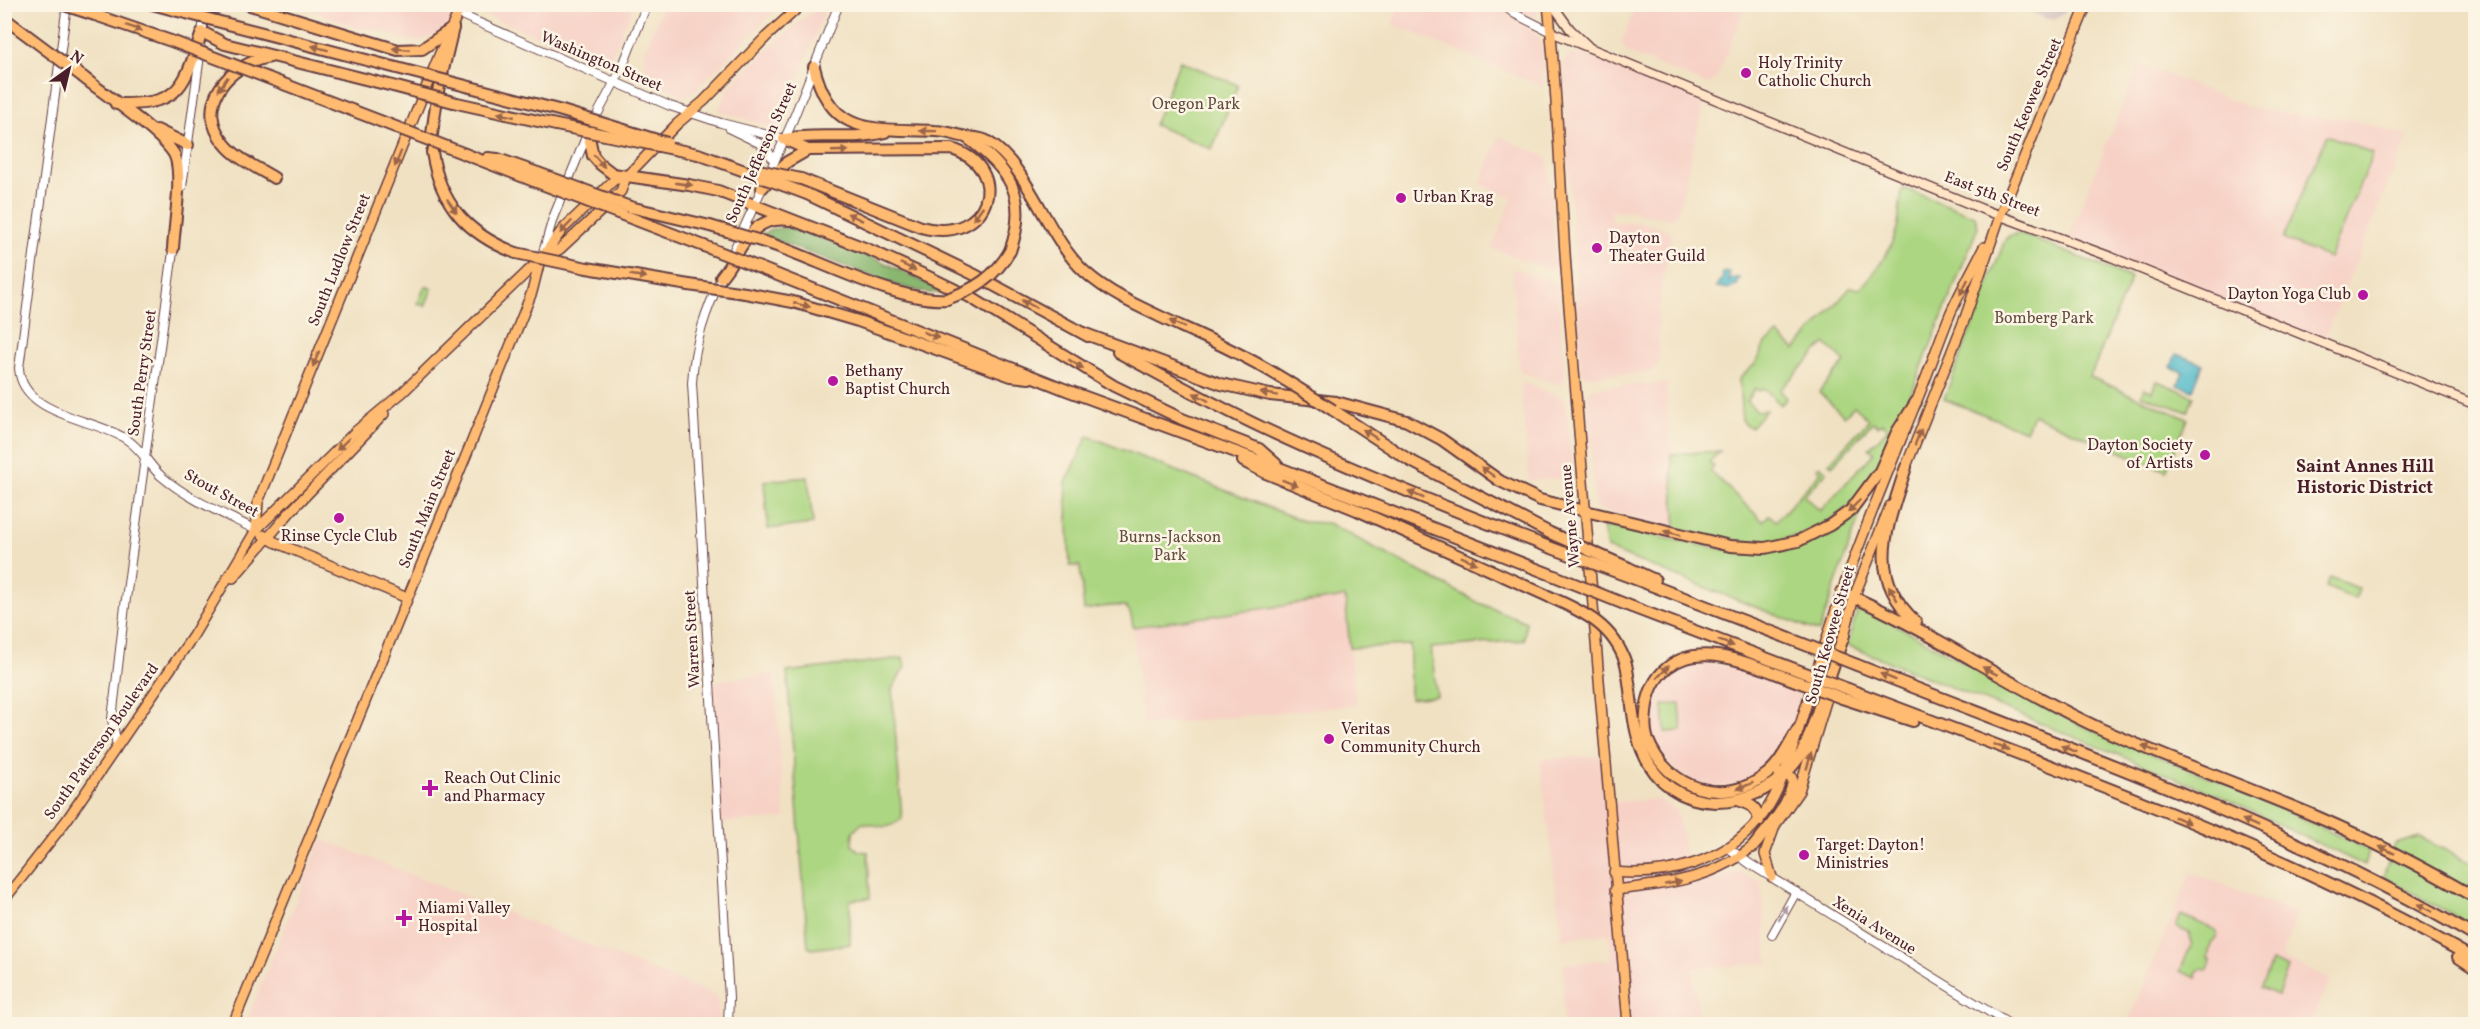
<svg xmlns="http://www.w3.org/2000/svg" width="2480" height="1029" font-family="Vollkorn,serif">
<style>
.built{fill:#f7d1c6}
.industrial{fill:#d2bfbf}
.green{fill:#acd681;stroke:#7b7a56;stroke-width:1.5}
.forest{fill:#89b76f;stroke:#6a6b4d;stroke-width:1.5}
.water{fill:#4cb8c9;stroke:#4b6c7a;stroke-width:1.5}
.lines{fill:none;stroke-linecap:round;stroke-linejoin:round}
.tertiary-casing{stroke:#633c42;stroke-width:10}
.secondary-casing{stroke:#633c42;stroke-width:11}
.primary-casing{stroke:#633c42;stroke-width:12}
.motorway-casing{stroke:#633c42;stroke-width:14}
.tertiary{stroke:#fff;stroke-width:8}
.secondary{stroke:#ffe4c6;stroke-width:8}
.primary{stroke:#ffbb71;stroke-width:9}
.motorway{stroke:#ffbb71;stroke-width:10}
.motorway-bridge-casing{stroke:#633c42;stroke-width:14;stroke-linecap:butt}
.motorway-bridge{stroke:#ffbb71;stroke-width:10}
.oneway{fill:#9b654a}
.oneway2{fill:#ae9aa0}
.poi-dot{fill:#b5179e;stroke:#fcf5e5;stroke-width:2}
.labels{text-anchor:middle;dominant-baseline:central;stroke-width:5;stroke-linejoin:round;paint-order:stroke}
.street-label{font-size:16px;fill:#4a1f2b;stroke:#fcf5e5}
.poi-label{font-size:16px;fill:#4a1f2b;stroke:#fcf5e5;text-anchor:start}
.park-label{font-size:16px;fill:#624d40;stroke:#fcf5e5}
.neighbourhood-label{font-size:18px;font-weight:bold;fill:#4a1f2b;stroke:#fcf5e5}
</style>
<rect width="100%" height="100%" fill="#fcf5e5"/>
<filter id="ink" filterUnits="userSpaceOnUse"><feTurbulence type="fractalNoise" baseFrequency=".0167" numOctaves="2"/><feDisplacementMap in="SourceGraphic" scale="12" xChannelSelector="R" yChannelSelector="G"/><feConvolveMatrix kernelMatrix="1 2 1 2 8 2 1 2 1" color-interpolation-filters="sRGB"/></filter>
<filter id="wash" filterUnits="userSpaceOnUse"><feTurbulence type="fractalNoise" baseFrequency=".008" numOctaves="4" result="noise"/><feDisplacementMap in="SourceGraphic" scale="24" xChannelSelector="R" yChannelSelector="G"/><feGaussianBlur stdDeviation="1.35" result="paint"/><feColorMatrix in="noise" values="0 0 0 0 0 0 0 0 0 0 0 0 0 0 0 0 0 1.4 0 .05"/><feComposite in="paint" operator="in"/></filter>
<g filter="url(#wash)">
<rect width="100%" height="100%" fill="#f0e1c2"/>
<g class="built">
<polygon points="470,4 633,4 633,5 613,54 608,60 601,62 468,8"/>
<polygon points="1637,4 1746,4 1746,5 1718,75 1715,81 1706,84 1628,53 1623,47 1622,41"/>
<polygon points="298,5 462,5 453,28 426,39 411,41 383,31 358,28"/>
<polygon points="663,5 663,4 781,5 694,91 685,96 656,83 645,68 645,50"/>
<polygon points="821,5 827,5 780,126 774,128 719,111 728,87 791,28"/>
<polygon points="1400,5 1497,5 1535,33 1539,38 1542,48 1544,87 1392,24"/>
<polygon points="1509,5 1537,5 1538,13 1534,18"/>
<polygon points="1580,53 1692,96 1699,101 1703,108 1678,212 1674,217 1670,219 1632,211 1610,211 1613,222 1643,223 1667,229 1672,236 1662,282 1658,314 1659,359 1657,366 1652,371 1644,373 1587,376 1581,373 1563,71 1563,62 1568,56"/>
<polygon points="2139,64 2248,107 2286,114 2349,119 2408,136 2323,342 2067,241"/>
<polygon points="1499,136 1545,156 1548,159 1556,264 1549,270 1492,248 1512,198 1480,184"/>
<polygon points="1514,268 1554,283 1558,288 1565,379 1559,385 1522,372 1519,368 1512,271"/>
<polygon points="1525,383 1565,399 1573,477 1529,481 1521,388 1521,384"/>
<polygon points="1666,383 1676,529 1599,509 1595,505 1587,400 1587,394 1594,388"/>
<polygon points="1345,597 1356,705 1143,726 1133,627"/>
<polygon points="1705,663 1744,669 1805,692 1793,729 1774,763 1746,783 1712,788 1686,780 1664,759 1650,730 1652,701 1661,685 1676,671"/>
<polygon points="774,674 785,818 721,823 713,681"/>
<polygon points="1601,756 1604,803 1657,799 1676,810 1694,884 1720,875 1739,873 1761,881 1768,963 1693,969 1700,1024 1563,1024 1564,964 1612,959 1608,934 1562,939 1540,759"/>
<polygon points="324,840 712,994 718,999 719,1024 245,1024 320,842"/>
<polygon points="2191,872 2297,914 2282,955 2284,959 2330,979 2312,1024 2127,1024"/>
</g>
<polygon class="industrial" points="2013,5 2067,5 2065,12 2054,19 2047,19"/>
<g class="green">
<polygon points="1180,61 1238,85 1212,149 1154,125"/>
<polygon points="2327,135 2373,154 2329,258 2283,239"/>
<path d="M1903,188L1975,216L1978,227C1958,278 1937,328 1917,379C1902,416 1888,458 1864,490C1841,520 1795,543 1757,542C1730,542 1703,535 1676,529L1671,454L1720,451L1709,462L1714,467L1710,471L1763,521L1769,515L1776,521L1821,472L1817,468L1820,465L1827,472L1804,496L1820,511L1874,453L1869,448L1888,429L1882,423L1878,426L1873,422L1832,466L1829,463L1869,420L1854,406L1844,416L1819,392L1845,362L1825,343L1780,390L1787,398L1781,405L1764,388L1759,391L1755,389L1746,401L1757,411L1766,410L1751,427L1745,425L1742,421L1739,379L1756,363L1765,344L1778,334L1795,350L1851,287L1860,289C1877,271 1892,249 1898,225C1900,212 1899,200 1903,188Z"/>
<polygon points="2019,233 2131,278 2090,377 2188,419 2166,471 2033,415 2026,431 1944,399 2005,240 2009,236"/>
<polygon points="425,286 432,289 425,306 418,303"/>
<polygon points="2157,381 2194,396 2188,412 2141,395 2144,388 2153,392"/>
<path d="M1088,436L1305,522L1328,523L1479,603L1526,622L1524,640L1431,648L1437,696L1410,699V645L1350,648L1345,597L1133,627C1132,621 1132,613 1127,608C1121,602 1093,609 1084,610L1080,566H1070L1066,483Z"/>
<polygon points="808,477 813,524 768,529 764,481"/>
<polygon points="1865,500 1819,632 1607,549 1603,526 1720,549 1798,544 1821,536 1839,525"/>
<polygon points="2330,577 2359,589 2355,599 2326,587"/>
<polygon points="1859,605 2080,725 2244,791 2369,850 2365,866 2220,796 1847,645"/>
<path d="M903,658L905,667L892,689L902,819C882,833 882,824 862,823L853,832L852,845L859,851L868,852L870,898L850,900V944L812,949L808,947L787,672Z"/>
<polygon points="1680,704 1682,731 1665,732 1663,705"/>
<polygon points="2419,837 2475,865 2475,927 2383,877 2395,844"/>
<polygon points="2181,915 2216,930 2217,936 2211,943 2208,957 2211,961 2208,970 2200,969 2196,973 2197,978 2180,971 2192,943 2189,933 2176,927"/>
<polygon points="2271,961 2288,968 2278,995 2261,988"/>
</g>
<polygon class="forest" points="791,227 879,260 944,292 928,293 898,286 762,235 772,229"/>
<g class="water">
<polygon points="1729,272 1729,282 1732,278 1740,278 1737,285 1730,289 1716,287 1723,278 1722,273"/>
<polygon points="2176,354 2203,364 2193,390 2178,385 2183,372 2171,367"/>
</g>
</g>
<g filter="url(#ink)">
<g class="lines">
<g class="tertiary-casing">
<g id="tertiary">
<path d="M67,4L19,368C22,416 94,418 126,439C142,449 148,464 161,476C188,499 224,514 256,530"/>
<polyline points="436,4 670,106 721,123 784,139"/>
<polyline points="1502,4 1515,14 1551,32"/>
<polyline points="202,36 205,4"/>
<polyline points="730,129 765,146 774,161"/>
<polyline points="182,187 201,48"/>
<polyline points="733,252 790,127 839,4"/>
<polyline points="542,256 553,218 588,132 622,68 647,4"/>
<path d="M723,274C706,310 694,343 692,383L729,998L728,1024"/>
<polyline points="117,746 112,719 125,606 174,244"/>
<polyline points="1727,847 1750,864 2009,1024"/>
<polyline points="1772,935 1796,892"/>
</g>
</g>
<g class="secondary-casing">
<g id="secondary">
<polyline points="1552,4 1570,29 1588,46"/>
<polyline points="1551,32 1982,209 2111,257 2476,405"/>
</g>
</g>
<g class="primary-casing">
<g id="primary">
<path d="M1548,4C1558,96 1560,189 1567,282C1586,529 1607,777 1628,1024"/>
<polyline points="1903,474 1965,318 2000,216 2087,4"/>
<polyline points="256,530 258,502 440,53 462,4"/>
<polyline points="263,535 275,542 407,598"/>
<polyline points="233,578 291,511 384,414"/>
<polyline points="1843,640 1854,597 1890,506"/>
<polyline points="1776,824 1799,791 1830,688"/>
<path d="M1614,872C1666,877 1724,862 1758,821C1779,797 1787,764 1797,735C1812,687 1826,639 1842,592C1864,529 1890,467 1915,405C1928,375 1938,343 1951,312C1961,290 1973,269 1984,247"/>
<polyline points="1772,877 1765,854 1775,826"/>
<path d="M1615,890C1668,884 1717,879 1758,842"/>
<polyline points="4,900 66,821 193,636 256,530 356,431 403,392 527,272 540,260 560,249 605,207 621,191 626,177 677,124 704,101 766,37 802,4"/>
<polyline points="233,1024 472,441 532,292 540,260 563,229 614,180 626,177"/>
</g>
</g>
<g class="motorway-casing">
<g id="motorway">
<polyline points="152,4 178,11"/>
<polyline points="247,4 398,50 422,49 453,28"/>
<polyline points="95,15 174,42"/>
<polyline points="228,24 397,68"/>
<path d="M270,57C229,63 192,106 225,144C237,159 258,168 274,178"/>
<path d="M814,67C831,138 874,128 935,131C946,131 955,135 966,137C974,138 981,137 988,142C1028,165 1047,238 1085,272C1113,297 1147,310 1180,326C1216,342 1252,359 1285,380"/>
<path d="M83,77C104,94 165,135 175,156C183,175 174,227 173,249"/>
<polyline points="268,78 380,121"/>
<polyline points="470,87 562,111"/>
<polyline points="457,103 556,125"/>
<path d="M116,104C182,105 183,88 202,32L225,44L393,86"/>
<polyline points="157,130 188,145"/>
<polyline points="588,132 593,156 600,164 613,174 689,185 718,191 872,251 931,278 970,297 1114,386 1182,419 1259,449 1276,464"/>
<polyline points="432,134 438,91 453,28"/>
<path d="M966,137C1009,169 1030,196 1010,251"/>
<path d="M784,139L808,150L952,149C1014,169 989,246 921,227L801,179"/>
<path d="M784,139C818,132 852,141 885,132"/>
<path d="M432,152C440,204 467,234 516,253"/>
<polyline points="465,154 534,181"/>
<polyline points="698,154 731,166"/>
<polyline points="488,158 498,159 538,173"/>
<polyline points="762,188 787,162 808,150"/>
<polyline points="807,194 973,274 1088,336"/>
<polyline points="630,207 710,226"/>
<polyline points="623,215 704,246"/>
<path d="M771,244C819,260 899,303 947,299"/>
<polyline points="587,268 689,285"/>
<polyline points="760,268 1069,391 1282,469 1552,575"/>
<path d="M721,277C742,253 747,215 789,220"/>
<polyline points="745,293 793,302 858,321 1011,376 1029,378"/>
<polyline points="1083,333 1221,384 1270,395 1336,402 1407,421 1441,439 1500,481 1540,500 1730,546 1765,548 1798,541 1830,525 1851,510 1880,471 1897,432 1916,402"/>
<path d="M1118,352C1166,378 1214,405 1263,428C1356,472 1452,510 1549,547"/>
<polyline points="1333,410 1409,460 1550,533"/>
<polyline points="1243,461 1266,473 1357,510 1550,597"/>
<path d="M1906,467C1888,526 1864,574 1916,622"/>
<polyline points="1629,568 1655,580"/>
<polyline points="1630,577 1811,647"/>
<path d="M1842,592C1931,630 2010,687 2099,728C2172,761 2248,787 2322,819C2375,842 2426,869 2476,898"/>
<polyline points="1632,607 1805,673"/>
<path d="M1626,664C1632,692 1631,723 1642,750C1669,818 1753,816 1795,763C1806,750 1811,729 1817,713C1826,687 1835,661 1844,635"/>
<path d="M1857,665C2066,748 2281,822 2476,937"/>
<path d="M1848,689C2061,770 2278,846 2476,960"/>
<polyline points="1842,698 1913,721"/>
<path d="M1798,729C1789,744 1781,763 1767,774C1725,808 1667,789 1648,740C1645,732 1645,722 1646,713C1649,673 1676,651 1717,656C1744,659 1778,675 1804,684"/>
<path d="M1740,801C1753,805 1757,808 1759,821"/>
<path d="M1753,847C1768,828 1789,806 1793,782L1791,777L1779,773"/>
<polyline points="2458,957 2476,969"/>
</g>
</g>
<use href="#tertiary" class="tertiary"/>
<use href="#secondary" class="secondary"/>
<use href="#primary" class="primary"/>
<use href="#motorway" class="motorway"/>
<g class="motorway-bridge-casing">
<g id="motorway-bridge">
<polyline points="61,4 95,15"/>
<polyline points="178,11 228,24"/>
<polyline points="4,18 83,77"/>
<polyline points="174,42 268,78"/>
<polyline points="397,68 470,87"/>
<polyline points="393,86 457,103"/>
<polyline points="562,111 667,143"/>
<polyline points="380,121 465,154"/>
<polyline points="556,125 698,154"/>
<polyline points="731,166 807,194"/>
<polyline points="754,169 801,179"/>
<polyline points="538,173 630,207"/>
<polyline points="534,181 623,215"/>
<polyline points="710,226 771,244"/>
<polyline points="704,246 760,268"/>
<polyline points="516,253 587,268"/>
<polyline points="689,285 745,293"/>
<path d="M947,299C975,289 995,277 1010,251"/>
<polyline points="1285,380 1333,410"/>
<polyline points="1550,533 1629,568"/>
<polyline points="1549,547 1630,577"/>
<polyline points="1552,575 1632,607"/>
<path d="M1550,597C1584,612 1614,626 1626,664"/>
<polyline points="1811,647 1857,665"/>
<polyline points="1805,673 1848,689"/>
<polyline points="1804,684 1842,698"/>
</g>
</g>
<use href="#motorway-bridge" class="motorway-bridge"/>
</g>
<defs><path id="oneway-solid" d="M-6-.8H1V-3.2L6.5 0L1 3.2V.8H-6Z" transform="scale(1.5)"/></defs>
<g class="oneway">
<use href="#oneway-solid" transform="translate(134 28) rotate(19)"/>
<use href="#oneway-solid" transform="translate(320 48) rotate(-165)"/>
<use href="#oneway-solid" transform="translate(401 49) rotate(-175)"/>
<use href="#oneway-solid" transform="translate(223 84) rotate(124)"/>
<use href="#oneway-solid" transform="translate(506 115) rotate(-167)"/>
<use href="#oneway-solid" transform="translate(928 131) rotate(-179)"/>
<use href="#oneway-solid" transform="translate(840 151) rotate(-2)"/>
<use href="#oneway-solid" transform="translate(398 159) rotate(112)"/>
<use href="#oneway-solid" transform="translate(599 161) rotate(49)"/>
<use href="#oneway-solid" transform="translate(684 184) rotate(8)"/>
<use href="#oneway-solid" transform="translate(452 206) rotate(55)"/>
<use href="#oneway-solid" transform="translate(978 213) rotate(126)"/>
<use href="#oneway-solid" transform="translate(855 217) rotate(-154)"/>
<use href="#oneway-solid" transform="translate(566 227) rotate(134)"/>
<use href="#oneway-solid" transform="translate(908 267) rotate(25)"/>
<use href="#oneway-solid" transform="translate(638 276) rotate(9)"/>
<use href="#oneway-solid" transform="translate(1964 287) rotate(117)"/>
<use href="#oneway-solid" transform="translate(1029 304) rotate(-152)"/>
<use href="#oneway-solid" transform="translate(802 305) rotate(14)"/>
<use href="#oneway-solid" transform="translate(1177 324) rotate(-155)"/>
<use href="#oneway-solid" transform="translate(931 335) rotate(22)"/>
<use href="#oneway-solid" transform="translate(316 359) rotate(112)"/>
<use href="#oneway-solid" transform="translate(1076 364) rotate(31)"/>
<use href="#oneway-solid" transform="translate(1269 394) rotate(-170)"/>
<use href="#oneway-solid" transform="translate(1201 397) rotate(-152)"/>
<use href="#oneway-solid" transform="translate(1370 434) rotate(-147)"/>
<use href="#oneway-solid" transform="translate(1918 437) rotate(-68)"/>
<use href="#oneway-solid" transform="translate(343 444) rotate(136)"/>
<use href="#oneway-solid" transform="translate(1488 472) rotate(-145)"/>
<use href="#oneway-solid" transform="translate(1290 483) rotate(22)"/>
<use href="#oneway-solid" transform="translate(1416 495) rotate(-158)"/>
<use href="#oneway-solid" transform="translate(1854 506) rotate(134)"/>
<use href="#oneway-solid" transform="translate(1672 533) rotate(-166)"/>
<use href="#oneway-solid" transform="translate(1469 560) rotate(24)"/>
<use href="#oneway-solid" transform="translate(1893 593) rotate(-120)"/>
<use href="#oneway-solid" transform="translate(1726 643) rotate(21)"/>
<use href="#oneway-solid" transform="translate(1990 671) rotate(-153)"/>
<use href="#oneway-solid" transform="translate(1663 672) rotate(-45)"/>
<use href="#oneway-solid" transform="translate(1888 677) rotate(-158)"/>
<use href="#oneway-solid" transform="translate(2001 747) rotate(21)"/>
<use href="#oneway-solid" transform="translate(2069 749) rotate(-158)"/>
<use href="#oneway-solid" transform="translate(2150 749) rotate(-158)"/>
<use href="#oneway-solid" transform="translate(1809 761) rotate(-73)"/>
<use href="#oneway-solid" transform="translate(1745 786) rotate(158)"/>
<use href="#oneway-solid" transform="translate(2182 820) rotate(22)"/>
<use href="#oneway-solid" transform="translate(2250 823) rotate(-156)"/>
<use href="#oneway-solid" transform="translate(2387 850) rotate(-155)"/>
<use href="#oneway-solid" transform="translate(1673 883) rotate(-10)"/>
<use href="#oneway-solid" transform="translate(2425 908) rotate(-153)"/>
</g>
<use class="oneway2" href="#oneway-solid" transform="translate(1783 913) rotate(-60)"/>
</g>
<g class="poi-dot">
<circle cx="1746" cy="73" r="6"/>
<circle cx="1401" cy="198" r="6"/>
<circle cx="1597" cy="248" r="6"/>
<circle cx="2363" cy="295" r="6"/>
<circle cx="833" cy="381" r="6"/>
<circle cx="2205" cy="455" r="6"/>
<circle cx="339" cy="518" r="6"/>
<circle cx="1329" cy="739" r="6"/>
<path d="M427 779h6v6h6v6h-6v6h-6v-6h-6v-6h6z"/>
<circle cx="1804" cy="855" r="6"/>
<path d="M401 909h6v6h6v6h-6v6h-6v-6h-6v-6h6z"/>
</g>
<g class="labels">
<g class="street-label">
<text transform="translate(601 62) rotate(23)">Washington Street</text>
<text transform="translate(2030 105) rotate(-67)">South Keowee Street</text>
<text transform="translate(762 153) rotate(-66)">South Jefferson Street</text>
<text transform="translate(1992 195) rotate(21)">East 5th Street</text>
<text transform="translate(340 260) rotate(-68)">South Ludlow Street</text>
<text transform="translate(143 373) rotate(-82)">South Perry Street</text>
<text transform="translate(221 494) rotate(29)">Stout Street</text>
<text transform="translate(428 509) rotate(-68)">South Main Street</text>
<text transform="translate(1571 516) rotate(-95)">Wayne Avenue</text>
<text transform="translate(1831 635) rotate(-74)">South Keowee Street</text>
<text transform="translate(693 639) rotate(-93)">Warren Street</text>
<text transform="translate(102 742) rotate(-55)">South Patterson Boulevard</text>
<text transform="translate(1874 926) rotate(32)">Xenia Avenue</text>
</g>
<g class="poi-label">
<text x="1758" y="64">Holy Trinity<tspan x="1758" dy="18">Catholic Church</tspan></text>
<text x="1413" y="198">Urban Krag</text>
<text x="1609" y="239">Dayton<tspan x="1609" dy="18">Theater Guild</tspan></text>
<text x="2351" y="295" text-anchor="end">Dayton Yoga Club</text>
<text x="845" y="372">Bethany<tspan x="845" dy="18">Baptist Church</tspan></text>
<text x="2193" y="446" text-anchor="end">Dayton Society<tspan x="2193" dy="18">of Artists</tspan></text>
<text x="339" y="537" text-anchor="middle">Rinse Cycle Club</text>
<text x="1341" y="730">Veritas<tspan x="1341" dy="18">Community Church</tspan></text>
<text x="444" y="779">Reach Out Clinic<tspan x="444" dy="18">and Pharmacy</tspan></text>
<text x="1816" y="846">Target: Dayton!<tspan x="1816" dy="18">Ministries</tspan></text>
<text x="418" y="909">Miami Valley<tspan x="418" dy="18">Hospital</tspan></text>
</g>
<g class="park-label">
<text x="1196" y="105">Oregon Park</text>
<text x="2044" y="319">Bomberg Park</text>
<text x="1170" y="538">Burns-Jackson<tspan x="1170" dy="18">Park</tspan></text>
</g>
<g class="neighbourhood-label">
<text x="2365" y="467">Saint Annes Hill<tspan x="2365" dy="21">Historic District</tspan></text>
</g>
</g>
<rect width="2480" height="1029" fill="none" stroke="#fcf5e5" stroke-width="24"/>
<g transform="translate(69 69) rotate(34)" stroke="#fcf5e5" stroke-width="4.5" paint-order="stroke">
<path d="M0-4.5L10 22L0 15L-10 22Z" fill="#4a1f2b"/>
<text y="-9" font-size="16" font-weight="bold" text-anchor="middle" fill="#4a1f2b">N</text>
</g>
</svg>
